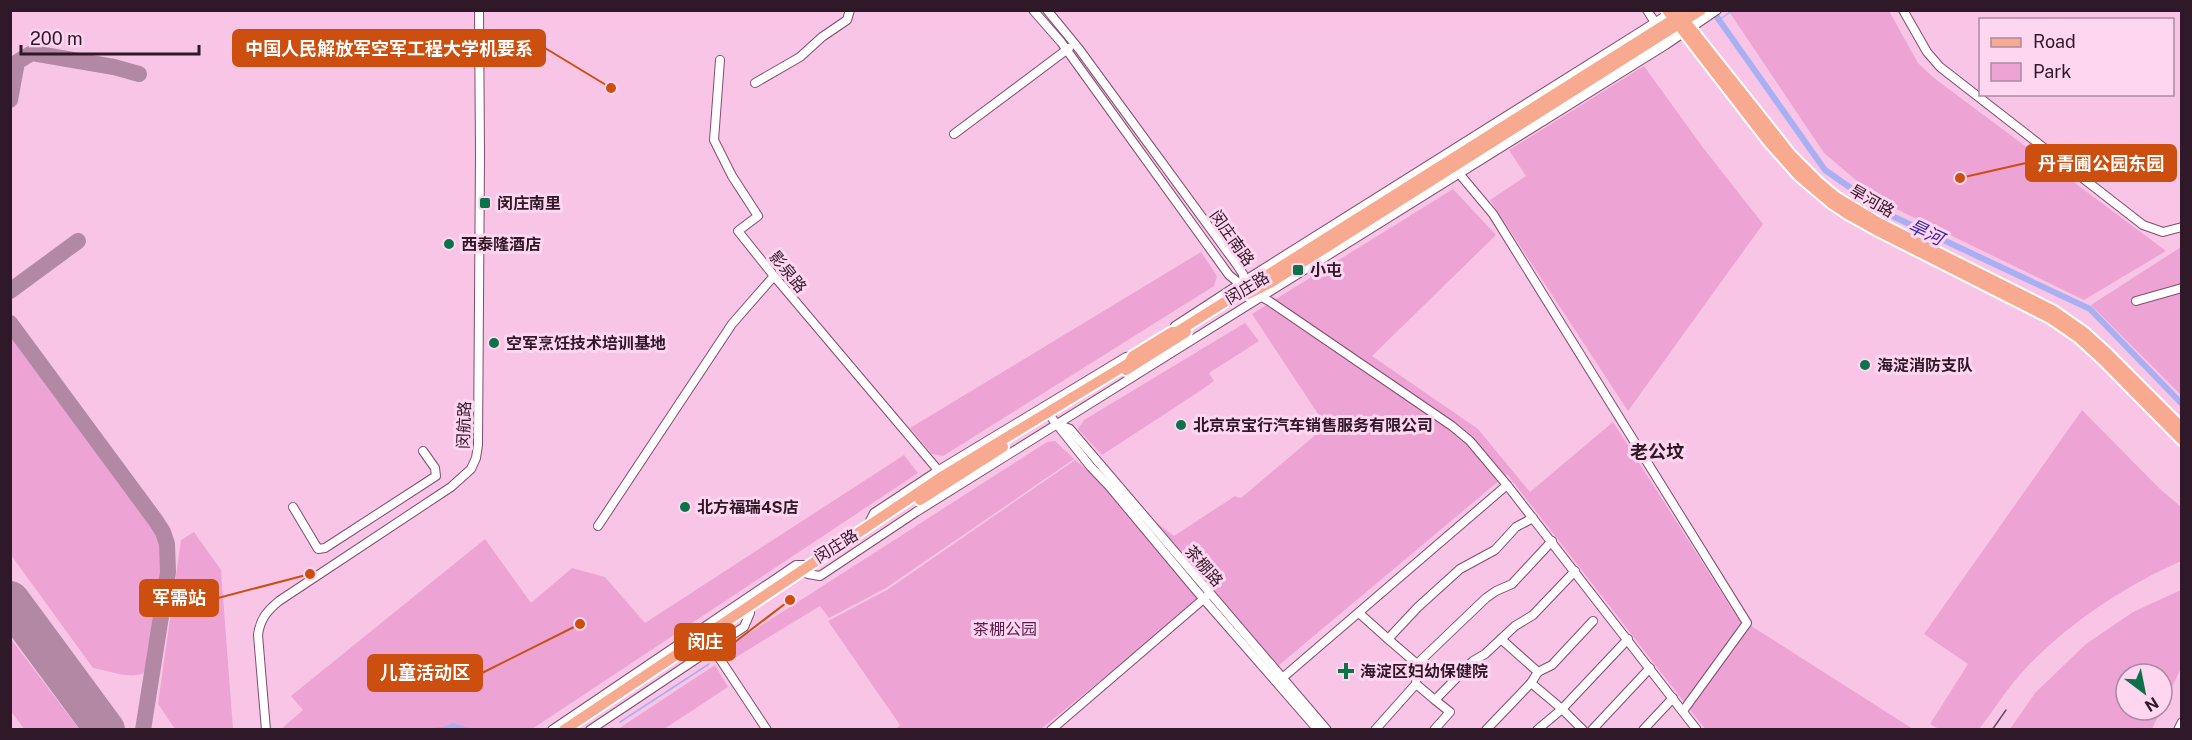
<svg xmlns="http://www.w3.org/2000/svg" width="2192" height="740" font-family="'Public Sans','Noto Sans SC',sans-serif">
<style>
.green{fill:#eda4d5}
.water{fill:#a8aff3}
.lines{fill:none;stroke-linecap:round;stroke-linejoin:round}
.stream{stroke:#a8aff3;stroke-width:1.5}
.canal{stroke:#a8aff3;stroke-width:6}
.taxiway{stroke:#b288a4;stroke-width:16}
.runway{stroke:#b288a4;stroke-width:40}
.minor-casing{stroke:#824b71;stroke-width:10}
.major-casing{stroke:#fff;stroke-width:14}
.minor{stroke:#fff;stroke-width:8}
.major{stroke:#f7aa8f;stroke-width:10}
.tram{stroke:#6b4c61;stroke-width:1.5}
.poi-dot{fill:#0c724a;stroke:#fed6f0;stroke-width:2}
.labels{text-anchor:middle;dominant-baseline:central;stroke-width:6;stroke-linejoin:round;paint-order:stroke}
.street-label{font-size:16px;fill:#2f1828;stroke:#fed6f0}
.poi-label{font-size:16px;font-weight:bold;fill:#2f1828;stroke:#fed6f0;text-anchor:start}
.park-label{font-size:16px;fill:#5d194c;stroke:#fed6f0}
.water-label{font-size:18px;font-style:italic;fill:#3a27a8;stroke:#fed6f0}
.neighbourhood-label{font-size:18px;font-weight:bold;fill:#2f1828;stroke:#fed6f0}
.leader{fill:none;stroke:#cc4f10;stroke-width:2}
.callout-dot{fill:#cc4f10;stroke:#fed6f0;stroke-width:2}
.callout{fill:#cc4f10;stroke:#cc4f10;stroke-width:2}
.callout-label{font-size:18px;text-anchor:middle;font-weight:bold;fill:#fff}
</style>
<rect width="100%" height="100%" fill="#f8c5e6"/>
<g class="green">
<polygon points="1734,10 1889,11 1918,63 1934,78 2166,251 2084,300 1882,202 1824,153 1730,13"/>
<polygon points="1644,66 1701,145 1763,224 1628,411 1490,200 1526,176 1509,150"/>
<polygon points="1453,189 1496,235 1372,356 1478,429 1530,492 1613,422 1737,617 1913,729 1705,729 1507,474 1278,666 1212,590 1041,729 896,729 900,725 828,621 887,590 1075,460 1174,536 1235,496 1241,498 1326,426 1252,314"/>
<polygon points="2181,247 2181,395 2091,305"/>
<polygon points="1201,252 1217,276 1214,286 943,456 932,454 910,428"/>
<polygon points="1245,323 1259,341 1209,373 1214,381 1200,391 1102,455 1078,429 1084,420"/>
<path d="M11,333L153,525L163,555L164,570L148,669C138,683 108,670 93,668L11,555Z"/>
<path d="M2082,410L2160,489L2181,507V561C2125,586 2070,622 2027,667C2009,685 1995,709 1979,729H1939L1930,724L1968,664L1924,634Z"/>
<polygon points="1055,441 1074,459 886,588 829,618 820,606 733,659 726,648 1047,442"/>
<polygon points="904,455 918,473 532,729 280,730 303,710 291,696 485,539 531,603 572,568 605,577 645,623"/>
<polygon points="194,532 221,570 233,729 175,729 158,704 181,540"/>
<polygon points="2181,590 2181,668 2162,708 2162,674 2126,674 2126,710 2161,710 2152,729 2010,729 2035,693 2086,644 2133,612"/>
<polygon points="11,639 79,729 24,729 11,711"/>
<polygon points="715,665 728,687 664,729 618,729"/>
</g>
<polygon class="water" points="453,723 472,729 425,729 443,727"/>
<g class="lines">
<g class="stream">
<polyline points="1719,20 1733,10"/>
<polyline points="620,722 709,664"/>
<polyline points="609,730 612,728"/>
</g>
<polyline class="canal" points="1712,10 1825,170 1888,214 2090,309 2182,404"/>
<g class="taxiway">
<polyline points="10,100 17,62 32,53 114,67 139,74"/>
<polyline points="10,291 78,241"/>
<polyline points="10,323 156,521 163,532 167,544 168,572 143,730"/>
</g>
<polyline class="runway" points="10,601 105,730"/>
<g class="minor-casing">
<g id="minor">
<polyline points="1033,10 1061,42 1229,275 1245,288 1269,301 1452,426 1470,441 1507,485 1697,730"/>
<polyline points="1047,10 1079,49 1237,265 1243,274 1244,284"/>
<polyline points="1647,10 1658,27"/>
<polyline points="1903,10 1927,52 1940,67 2143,225 2163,232 2182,227"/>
<polyline points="720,60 714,140 732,176 758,216 738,231 774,276 943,476"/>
<polyline points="755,83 800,57 822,37 847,20 850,10"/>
<polyline points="954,134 1069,48"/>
<polyline points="1457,171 1493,214 1747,623 1683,711"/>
<polyline points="2136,301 2182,288"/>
<polyline points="1172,332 1175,326 1244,281 1675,10"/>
<polyline points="1047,412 1090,466 1109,486 1195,589 1318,730"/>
<polyline points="1057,424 1070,429 1327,730"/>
<polyline points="293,507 318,549 325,548 436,476 435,468 423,451"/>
<polyline points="868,525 874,513 939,470 1126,357 1133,356"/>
<polyline points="598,526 732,324 774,276"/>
<polyline points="808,574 820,576 916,512 1667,44 1717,10"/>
<polyline points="1359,613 1388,639 1418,607 1460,569 1495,550 1516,527 1533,518"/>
<polyline points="1388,639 1417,664"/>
<polyline points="1501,639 1538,672"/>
<polyline points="708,641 767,730"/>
<polyline points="1280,680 1507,485"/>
<polyline points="1531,683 1562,709 1628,639"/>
<polyline points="1416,684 1435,700 1473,661 1485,654 1515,626 1533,615 1575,571"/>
<path d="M266,730L258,635C260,619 267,611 279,601L451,487L471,469L476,458L478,445L480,155L479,10"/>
<polyline points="552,730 796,565 809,565"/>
<polyline points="590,730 744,627 750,613"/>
<polyline points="1051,730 1207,596"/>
<polyline points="1375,730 1416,684 1417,664 1486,598 1496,591 1512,584 1552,541"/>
<polyline points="1434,730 1450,712 1435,700"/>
<polyline points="1486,730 1531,683 1538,672 1552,665 1593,621"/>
<polyline points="1537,730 1562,709 1583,730"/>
<polyline points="1592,730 1650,668"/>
<polyline points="1643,730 1673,698"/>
<polyline points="2178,730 2182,722"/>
</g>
</g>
<g class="major-casing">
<g id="major">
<polyline points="1667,10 1768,141 1799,176 1831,203 1849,215 1876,230 2050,318 2079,338 2103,360 2182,440"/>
<polyline points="1681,16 1791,155 1818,182 1836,197 1879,223 2054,311 2084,332 2108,354 2182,428"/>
<polyline points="1248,294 1270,283 1701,10"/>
<polyline points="1126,370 1186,332"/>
<polyline points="920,500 1003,447"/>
<polyline points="564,730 943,476 1129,363 1133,356 1172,332 1177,332 1688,10"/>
</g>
</g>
<use href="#minor" class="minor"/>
<use href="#major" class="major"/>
<polyline class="tram" points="1992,730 2006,710"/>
</g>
<g class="poi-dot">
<rect x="479" y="197" width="12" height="12" rx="3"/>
<circle cx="449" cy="244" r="6"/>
<rect x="1292" y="264" width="12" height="12" rx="3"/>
<circle cx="494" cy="343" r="6"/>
<circle cx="1865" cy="365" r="6"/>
<circle cx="1181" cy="425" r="6"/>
<circle cx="685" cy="507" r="6"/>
<path d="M1343 662h6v6h6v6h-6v6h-6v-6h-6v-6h6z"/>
</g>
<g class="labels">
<g class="street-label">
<text transform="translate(1872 201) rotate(30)">旱河路</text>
<text transform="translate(1232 238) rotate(55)">闵庄南路</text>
<text transform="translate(788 272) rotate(51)">影泉路</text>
<text transform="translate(1247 288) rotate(-31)">闵庄路</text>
<text transform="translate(464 425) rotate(-88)">闵航路</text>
<text transform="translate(836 546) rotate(-32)">闵庄路</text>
<text transform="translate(1204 566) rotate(49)">茶棚路</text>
</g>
<g class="poi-label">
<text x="497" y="203">闵庄南里</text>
<text x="461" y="244">西泰隆酒店</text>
<text x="1310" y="270">小屯</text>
<text x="506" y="343">空军烹饪技术培训基地</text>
<text x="1877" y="365">海淀消防支队</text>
<text x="1193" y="425">北京京宝行汽车销售服务有限公司</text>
<text x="697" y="507">北方福瑞4S店</text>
<text x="1360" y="671">海淀区妇幼保健院</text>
</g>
<g class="park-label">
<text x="1005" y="629">茶棚公园</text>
</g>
<g class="water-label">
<text transform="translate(1926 232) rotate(25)">旱河</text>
</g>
<g class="neighbourhood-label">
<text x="1657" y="451">老公坟</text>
</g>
</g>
<path class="leader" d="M611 88L545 48M1960 178L2026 163M310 574L218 598M790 600L735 642M580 624L482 673"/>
<g class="callout-dot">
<circle cx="611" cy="88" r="6"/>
<circle cx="1960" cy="178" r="6"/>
<circle cx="310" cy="574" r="6"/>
<circle cx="790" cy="600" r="6"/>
<circle cx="580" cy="624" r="6"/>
</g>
<g class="callout">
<rect x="233" y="30" width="312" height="36" rx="6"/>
<rect x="2026" y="145" width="150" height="36" rx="6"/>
<rect x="140" y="580" width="78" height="36" rx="6"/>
<rect x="675" y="624" width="60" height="36" rx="6"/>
<rect x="368" y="655" width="114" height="36" rx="6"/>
</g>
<g class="callout-label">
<text x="389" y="55">中国人民解放军空军工程大学机要系</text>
<text x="2101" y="170">丹青圃公园东园</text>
<text x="179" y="604">军需站</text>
<text x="705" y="648">闵庄</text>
<text x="425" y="679">儿童活动区</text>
</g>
<rect width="2192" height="740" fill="none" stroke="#2f1828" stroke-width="24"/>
<rect x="1979" y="18" width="195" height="78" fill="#fed6f0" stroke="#ab8aa0" stroke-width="1.5"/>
<rect x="1991" y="38" width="30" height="9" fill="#f7aa8f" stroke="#ab8aa0" stroke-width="1.5"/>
<text x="2033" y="48" font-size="18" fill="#2f1828">Road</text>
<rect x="1991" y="63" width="30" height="18" fill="#eda4d5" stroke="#ab8aa0" stroke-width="1.5"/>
<text x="2033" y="78" font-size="18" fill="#2f1828">Park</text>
<g transform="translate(2144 692) rotate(148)"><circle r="28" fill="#fed6f0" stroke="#ab8aa0" stroke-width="1.5"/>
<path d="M0-4.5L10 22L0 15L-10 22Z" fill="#0c724a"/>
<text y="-9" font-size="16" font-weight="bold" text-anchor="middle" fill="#2f1828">N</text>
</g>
<path d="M21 45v9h178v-9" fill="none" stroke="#2f1828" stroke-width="3"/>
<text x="30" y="45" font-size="18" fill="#2f1828" stroke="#fed6f0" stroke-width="4.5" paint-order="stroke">200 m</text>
</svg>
